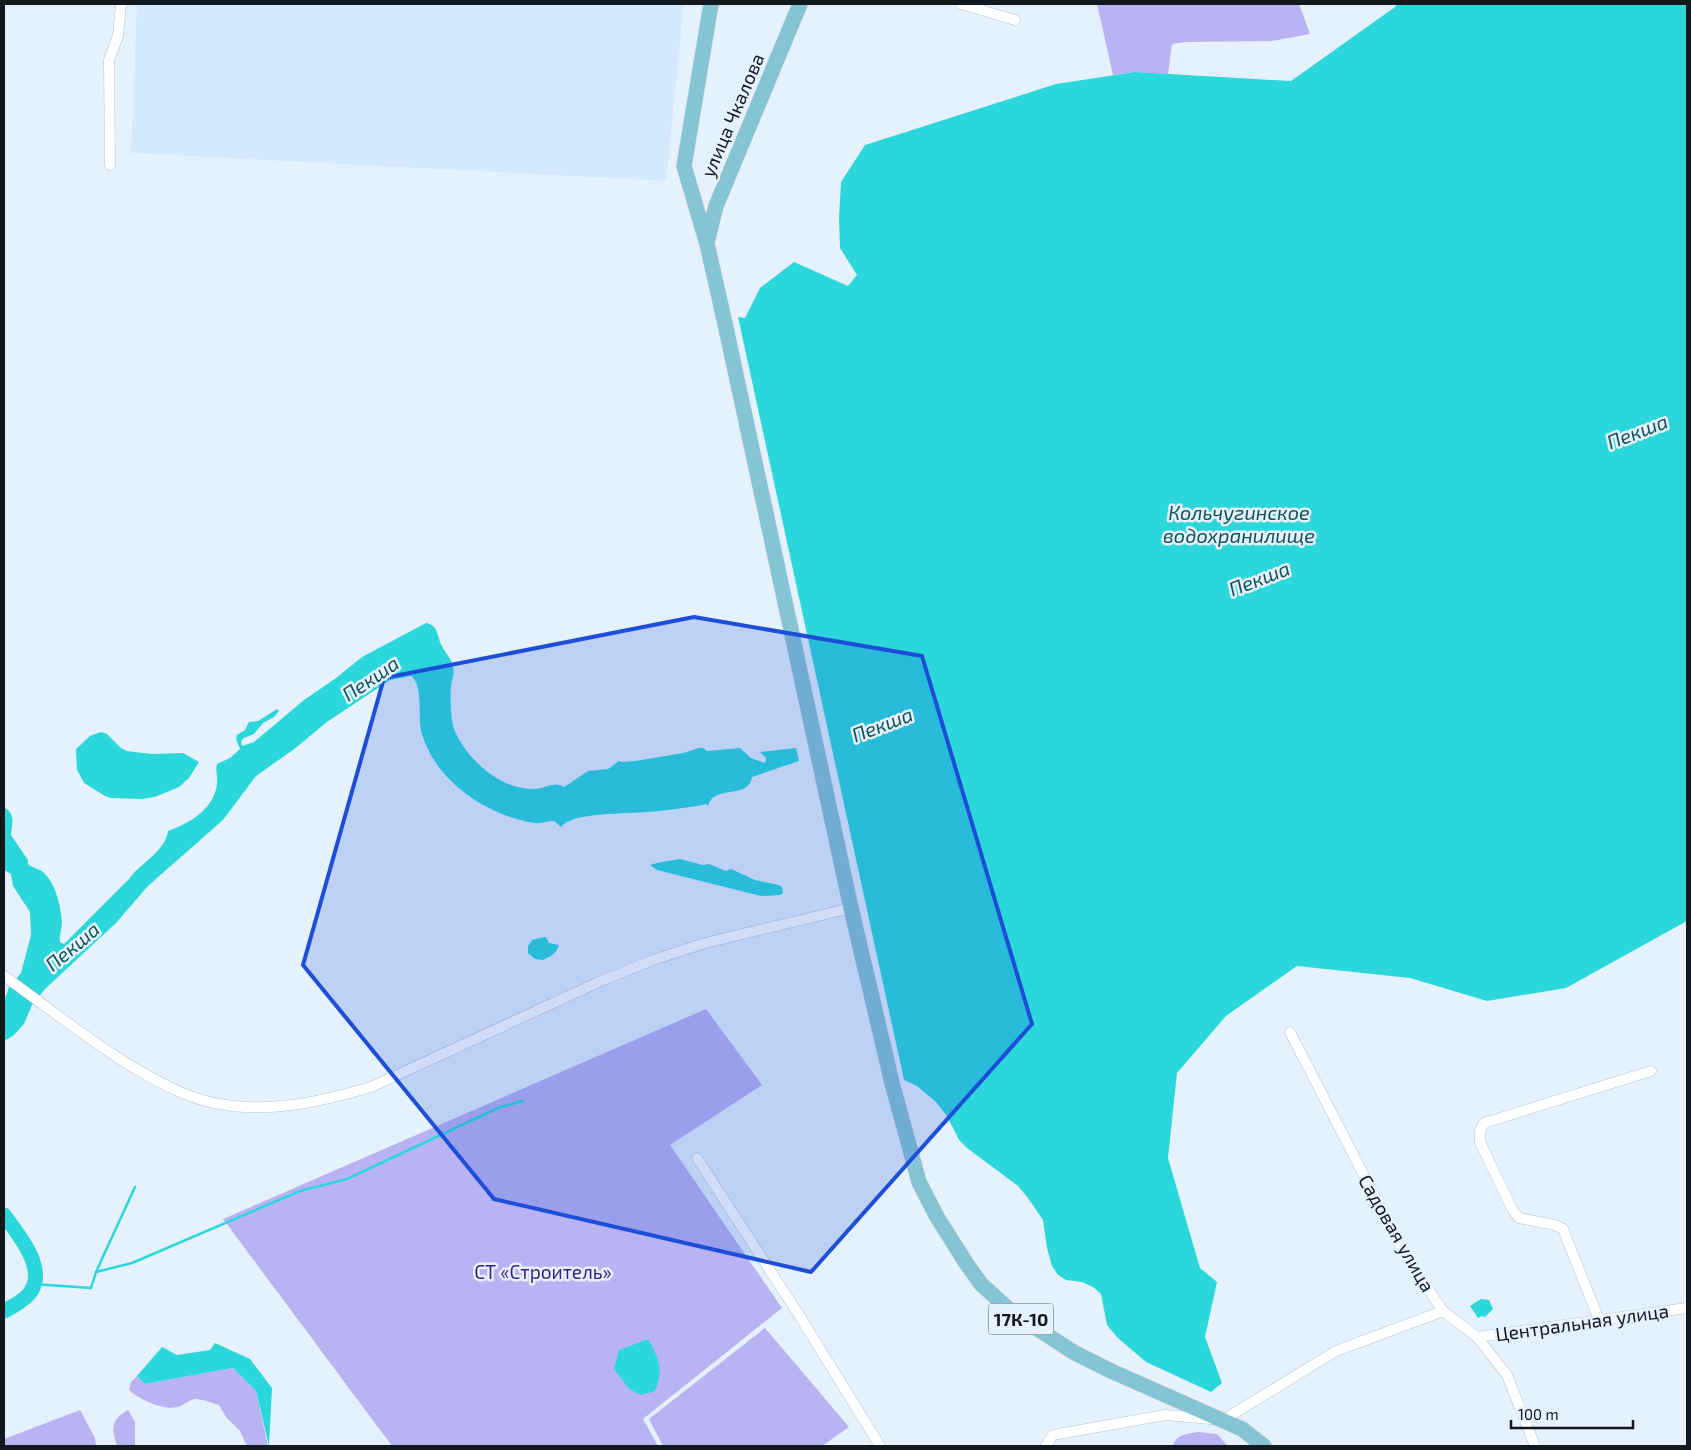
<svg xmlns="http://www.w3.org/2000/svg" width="1691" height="1450" font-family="'Exo 2',sans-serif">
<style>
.built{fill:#d4eafc}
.green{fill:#bab3f3}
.water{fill:#2cd7db}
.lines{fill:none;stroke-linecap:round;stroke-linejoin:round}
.stream{stroke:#2cd7db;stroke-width:2.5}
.river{stroke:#2cd7db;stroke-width:15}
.minor-casing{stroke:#b1c5d6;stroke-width:11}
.primary-casing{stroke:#cfd1d2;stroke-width:16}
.minor{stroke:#fff;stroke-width:10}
.primary{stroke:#85c4d4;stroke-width:15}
.marked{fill:#1d4ed8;fill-opacity:0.2;stroke:#1d4ed8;stroke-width:4;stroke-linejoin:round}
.labels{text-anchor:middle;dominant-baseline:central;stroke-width:5;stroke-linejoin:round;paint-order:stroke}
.shield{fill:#e5f2fd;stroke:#515a62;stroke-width:1}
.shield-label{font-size:18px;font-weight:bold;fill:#11191f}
.street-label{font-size:19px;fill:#11191f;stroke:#e5f2fd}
.park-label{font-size:19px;fill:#3c1c83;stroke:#e5f2fd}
.water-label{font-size:20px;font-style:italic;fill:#115556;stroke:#e5f2fd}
</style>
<rect width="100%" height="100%" fill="#e5f2fd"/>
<polygon class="built" points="137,4 684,4 666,181 131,153"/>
<g class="green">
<polygon points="1097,4 1299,4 1310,34 1272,41 1186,42 1172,44 1168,74 1135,72 1113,75"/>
<polygon points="706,1009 762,1085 670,1145 782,1308 643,1419 658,1446 392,1446 223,1219"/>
<polygon points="765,1328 849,1427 822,1446 663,1446 649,1419"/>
<path d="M233,1368L256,1391L268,1446H247L240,1431L226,1417L219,1405C212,1403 202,1399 195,1399C189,1400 183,1406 177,1407C163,1411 139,1399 129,1390L131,1382L137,1376L145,1384Z"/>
<polygon points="80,1410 95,1438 96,1446 4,1446 4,1439"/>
<path d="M128,1410L135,1422V1446H117C111,1428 111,1420 128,1410Z"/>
<path d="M1198,1432L1217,1434L1228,1446H1172C1178,1434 1186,1434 1198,1432Z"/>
</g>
<g class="water">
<polygon points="1397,4 1687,4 1687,921 1566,988 1487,1001 1410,978 1297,966 1226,1016 1177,1073 1168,1158 1200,1268 1217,1282 1205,1337 1222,1383 1211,1392 1146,1362 1118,1338 1107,1325 1101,1294 1093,1287 1082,1282 1066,1280 1058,1275 1052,1266 1047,1248 1043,1220 1028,1198 1018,1186 967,1148 959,1140 947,1116 936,1102 917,1086 904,1080 738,317 745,318 760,288 794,262 848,286 857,275 840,248 839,217 841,182 865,145 1056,84 1135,72 1291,81 1395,7"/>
<path d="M426,623C439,625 437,638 442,646C445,653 452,659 453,666C455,674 451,681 451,688C450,697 451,722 454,729C466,759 500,789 532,789C544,790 553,780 564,787L588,771L608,769L619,761L622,762L635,761L683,753L699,748H704L707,751L740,748L751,758L765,763L766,758L760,752L796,748L799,761L752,777C749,800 713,784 708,806L706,804L697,806C680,808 663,811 647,812C628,814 571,812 561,827L554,821C547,821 541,824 535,823C488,816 436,782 422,734C417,719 424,685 411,676L390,680L327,722L293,750L256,776L223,820L148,886L116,923L45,989L32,1005L24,1024L13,1036L4,1041V999L7,994L8,989L21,973L31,935L30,912L13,886L11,874L4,870V807C16,815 12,822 11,835L28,860V864C33,869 40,868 45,874C56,885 61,907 62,922C62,929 59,936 60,942L64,944L129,879C139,864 165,852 168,831C190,823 214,809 217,784C218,777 215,771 217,764L230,758L240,749L236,739L237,735L245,730L249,722L258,721L277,709L279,711L274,717L263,723L254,734L244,738L241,741L242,746L254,742L304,700L336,678L362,657Z"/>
<polygon points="101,732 107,734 121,748 127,751 152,754 183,753 199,762 189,778 179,787 155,797 142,799 111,798 105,796 84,783 77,770 76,749 90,736"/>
<polygon points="680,859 703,865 709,864 726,871 731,869 755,880 779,885 782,887 783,893 780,895 761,896 657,870 650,865 661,862"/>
<path d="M544,937H546L549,943L559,945C557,953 550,957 543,960L535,959L528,953V946L532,940Z"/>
<polygon points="1481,1299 1489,1300 1493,1309 1485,1317 1482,1316 1478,1318 1470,1306"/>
<path d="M648,1339C659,1359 664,1369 655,1391L641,1395L629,1389L614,1369L619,1350Z"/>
<polygon points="215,1343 250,1359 272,1388 269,1446 256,1391 233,1368 145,1384 137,1376 162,1347 177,1355 210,1350"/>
</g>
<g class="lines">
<g class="stream">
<polyline points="96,1272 135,1187"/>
<polyline points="34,1284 91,1288 96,1272 132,1263 300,1191 347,1179 500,1107 523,1101"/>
</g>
<path class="river" d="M4,1215C18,1234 49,1270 29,1294C23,1301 12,1307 4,1311"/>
<g class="minor-casing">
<g id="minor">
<polyline points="961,4 1015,20"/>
<polyline points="110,165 109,60 118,36 121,4"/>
<path d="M4,976C46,1006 87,1039 131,1066C157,1081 184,1097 214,1103C267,1114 320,1102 371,1087L603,980L650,961L705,943L851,908"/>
<polyline points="1290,1032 1405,1255 1443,1311 1477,1337 1507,1375 1535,1446"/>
<polyline points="697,1158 799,1315 880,1446"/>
<polyline points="1599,1320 1563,1229 1555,1225 1519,1218 1512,1209 1480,1142 1480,1131 1484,1123 1651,1071"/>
<polyline points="1477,1337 1687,1308"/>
<polyline points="1046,1446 1053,1435 1165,1415 1223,1420 1336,1351 1443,1311"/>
</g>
</g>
<g class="primary-casing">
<g id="primary">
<polyline points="711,4 684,166 707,244 724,319 851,908 892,1083 919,1182 937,1217 966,1263 981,1284 1013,1313 1075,1353 1111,1371 1242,1429 1264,1446"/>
<polyline points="707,242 716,206 800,4"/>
</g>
</g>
<use href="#minor" class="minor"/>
<use href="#primary" class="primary"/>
</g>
<path class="marked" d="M694,617L922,656L1032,1024L811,1272L494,1199L303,965L384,678Z"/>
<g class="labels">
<rect class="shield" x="988.5" y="1303.5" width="65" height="31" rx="4"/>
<g class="shield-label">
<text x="1021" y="1319">17К-10</text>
</g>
<g class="street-label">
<text transform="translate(732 115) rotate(-67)">улица Чкалова</text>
<text transform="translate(1397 1233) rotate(60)">Садовая улица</text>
<text transform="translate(1582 1322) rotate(-8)">Центральная улица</text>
</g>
<g class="park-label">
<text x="543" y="1271">СТ «Строитель»</text>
</g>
<g class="water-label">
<text transform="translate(1637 431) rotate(-21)">Пекша</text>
<text x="1239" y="512">Кольчугинское<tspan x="1239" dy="23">водохранилище</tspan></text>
<text transform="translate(1259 578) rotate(-21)">Пекша</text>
<text transform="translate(370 678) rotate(-34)">Пекша</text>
<text transform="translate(882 724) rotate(-21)">Пекша</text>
<text transform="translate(72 946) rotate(-40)">Пекша</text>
</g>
</g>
<rect width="1691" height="1450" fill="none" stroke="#11191f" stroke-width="10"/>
<path d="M1511 1420v8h122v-8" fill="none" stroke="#11191f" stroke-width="2.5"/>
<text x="1518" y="1420" font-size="15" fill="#11191f" stroke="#e5f2fd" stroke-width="4" paint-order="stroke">100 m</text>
</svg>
